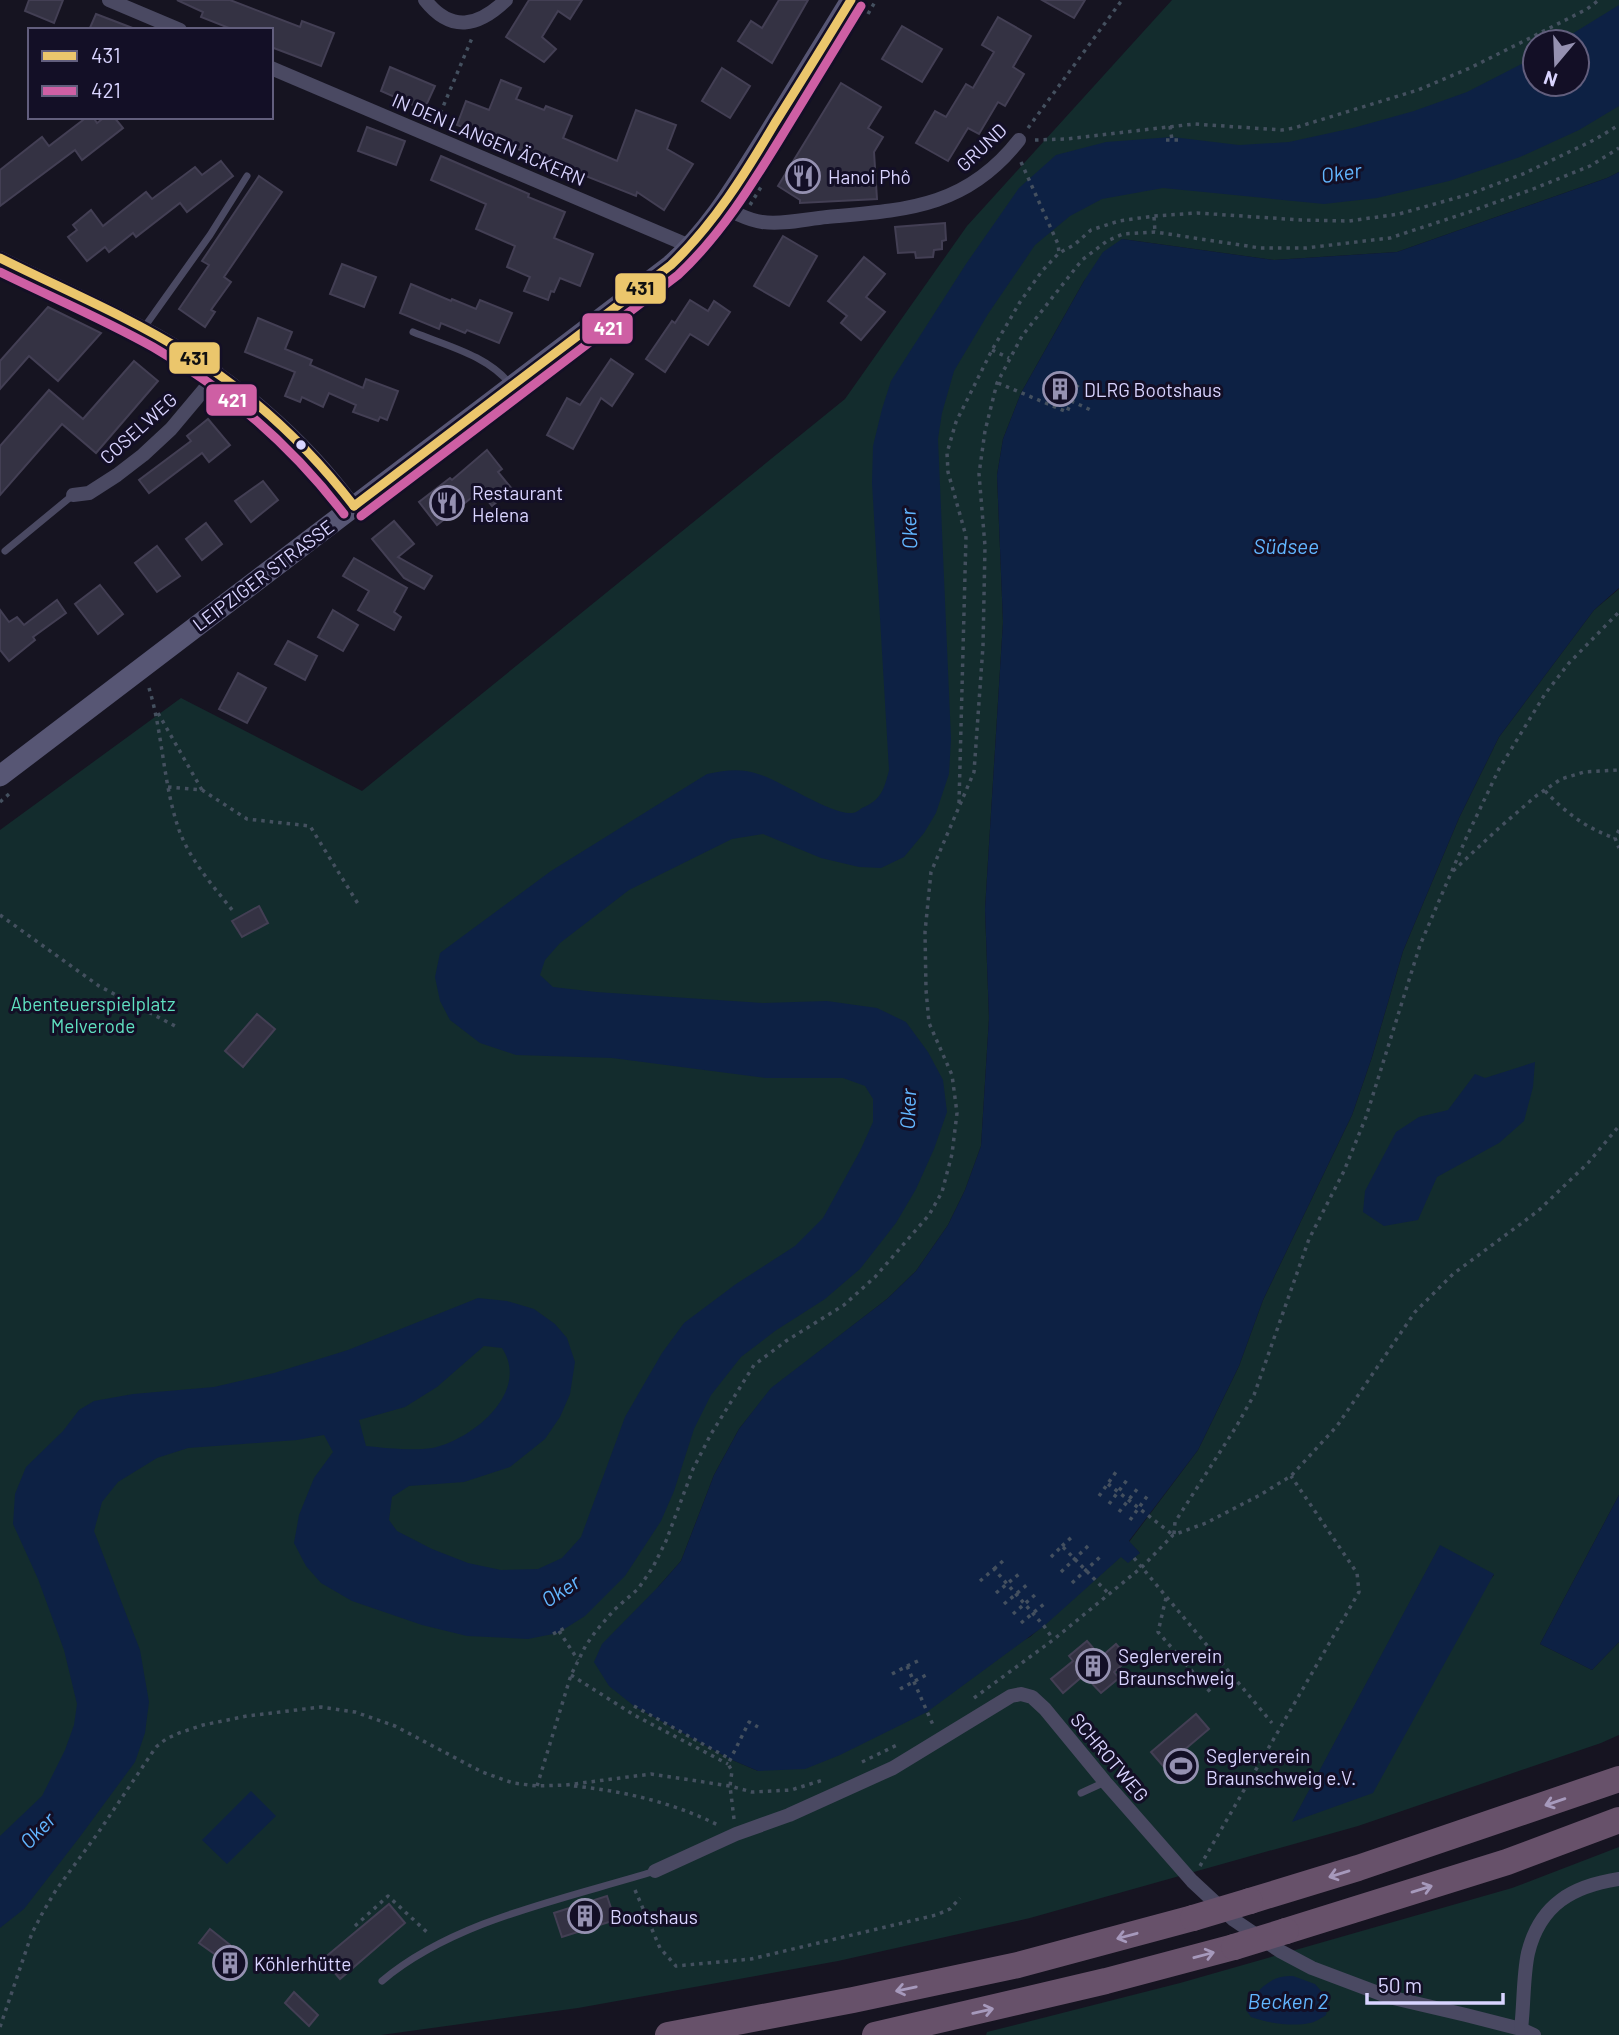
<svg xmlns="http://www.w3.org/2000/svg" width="1619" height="2035" font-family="Barlow,sans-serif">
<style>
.green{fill:#132c2d;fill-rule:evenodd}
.water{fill:#0d2144;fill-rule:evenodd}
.building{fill:#343243;stroke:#433f54;stroke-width:2}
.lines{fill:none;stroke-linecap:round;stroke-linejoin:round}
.path{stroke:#44505f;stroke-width:3.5;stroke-dasharray:3.5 5;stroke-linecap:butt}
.lane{stroke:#4a4962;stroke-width:7}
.street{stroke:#4a4962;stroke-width:14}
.secondary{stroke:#575674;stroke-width:21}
.highway{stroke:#67516a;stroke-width:26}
.highway-bridge{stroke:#67516a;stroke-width:26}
.bus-1-casing{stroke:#130f26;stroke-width:14}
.bus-2-casing{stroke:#130f26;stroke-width:14}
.bus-1{stroke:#ebc66c;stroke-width:9}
.bus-2{stroke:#ce5fa4;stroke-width:9}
.oneway{stroke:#a699bc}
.bus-dot{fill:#d9d4ff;stroke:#130f26;stroke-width:2.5}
.labels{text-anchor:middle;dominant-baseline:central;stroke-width:6;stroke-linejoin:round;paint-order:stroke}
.street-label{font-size:19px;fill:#d9d4ff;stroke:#130f26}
.poi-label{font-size:19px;fill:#d9d4ff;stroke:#130f26;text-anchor:start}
.park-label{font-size:19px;fill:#5fe0c0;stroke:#130f26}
.water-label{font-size:21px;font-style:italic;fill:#62b6ff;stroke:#130f26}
.line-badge{stroke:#130f26;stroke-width:2.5}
.badge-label{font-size:19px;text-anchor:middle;font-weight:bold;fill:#fff}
.pale-badge-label{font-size:19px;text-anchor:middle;font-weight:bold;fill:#111}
</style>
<rect width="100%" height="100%" fill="#161421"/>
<g class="green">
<path d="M1172,0H1619V172L1607,178L1397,252L1274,260L1122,239L1084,281L1021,393L1003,439L997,475L1003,622L985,909L989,1018L981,1146L965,1190L948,1225L916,1271L887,1299L771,1389L739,1429L714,1475L681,1561L658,1587L634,1706L730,1759L758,1771L1030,1637L1121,1556L1140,1553L1129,1542L1198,1450L1239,1366L1263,1300L1352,1115L1372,1057L1403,951L1459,818L1499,737L1594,610L1619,589V1495L1540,1644L1592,1670L1619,1642V1735L1601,1743L1358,1826L1030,1918L838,1961L578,2008L381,2035H0V830L181,698L362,791L845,399L967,226ZM1535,42H1577V84H1535ZM1440,1546L1494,1575L1293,1821Z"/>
<polygon points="1619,1847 1619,2035 986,2035 987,2032 1180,1983 1512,1888"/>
</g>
<g class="water">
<path d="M1619,5V106L1579,130L1520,157L1449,181L1377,198L1324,204L1163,188L1102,199L1070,216L1035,245L988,314L954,371L942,413L938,439L951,739L949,774L936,813L924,833L904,857L881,868L859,867L821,858L763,834L732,839L629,890L560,943L545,960L540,975L553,987L596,992L763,1003L827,1001L877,1008L906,1022L928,1052L943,1080L947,1112L934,1149L916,1189L896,1223L860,1269L825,1299L775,1331L741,1357L711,1395L694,1429L674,1491L661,1521L625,1576L585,1616L558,1633L528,1639L467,1636L422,1625L352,1601L321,1583L306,1566L294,1543L299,1515L314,1478L333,1452L324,1435L297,1440L188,1448L157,1458L118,1482L102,1502L94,1531L140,1650L149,1702L145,1733L135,1762L79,1838L24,1909L0,1928V1836L42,1796L65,1750L74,1725L77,1704L64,1650L38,1579L13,1524L15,1494L26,1467L63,1431L79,1410L94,1401L133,1394L214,1387L274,1373L348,1350L478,1298L507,1301L534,1309L555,1324L567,1338L575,1362L570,1394L560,1417L545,1439L510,1467L464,1482L409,1486L392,1497L389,1520L397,1531L432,1549L468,1563L501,1570L538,1569L562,1558L581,1537L625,1417L662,1353L684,1323L736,1284L795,1246L823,1218L860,1151L873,1122V1099L865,1086L843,1078H766L612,1058L516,1055L480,1043L450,1020L440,1001L435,977L440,953L551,871L707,774C728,770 741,768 761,775C784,783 832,815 852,813C856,813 859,810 862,808C881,800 884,790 889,770L872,483L873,446L882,409L891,381L966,264L1019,188L1056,155L1106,142L1172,137L1239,145L1289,142L1353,128L1414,111L1467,92L1535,57V84H1577V42H1559ZM484,1346L502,1348C531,1392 472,1440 432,1448C413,1451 385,1448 366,1446L359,1420L405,1407L437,1387Z"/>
<polygon points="1619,172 1619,588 1594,610 1499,737 1459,818 1403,951 1372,1057 1352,1115 1263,1300 1239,1366 1198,1450 1129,1541 1140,1553 1128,1563 1121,1557 1044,1626 927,1712 840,1755 805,1769 758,1771 730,1759 634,1706 609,1686 594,1662 602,1644 658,1587 681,1561 714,1475 739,1429 771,1388 887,1299 916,1271 948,1225 965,1190 981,1146 989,1018 985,909 1003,622 997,475 1003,439 1021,393 1084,281 1103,252 1122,239 1274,260 1397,252 1607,178"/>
<polygon points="1535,1062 1533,1087 1524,1121 1499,1143 1437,1177 1418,1220 1384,1226 1363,1212 1365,1191 1396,1132 1419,1117 1448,1110 1475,1074 1485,1078"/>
<polygon points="1619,1495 1619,1642 1592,1670 1540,1644"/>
<polygon points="1440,1545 1494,1574 1373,1793 1292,1822"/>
<polygon points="251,1791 276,1816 227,1864 202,1840"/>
<path d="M1293,1976L1315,1984L1329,2000L1326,2015C1321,2018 1316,2022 1310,2023C1292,2027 1268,2023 1251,2017L1246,2010C1250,1997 1267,1980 1281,1977C1285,1976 1289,1976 1293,1976Z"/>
</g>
<g class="building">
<polygon points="29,0 63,0 54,23 25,11"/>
<polygon points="177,0 230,0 300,27 302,21 334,33 321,66 271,47 271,30 234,30 201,17 203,12"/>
<polygon points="529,0 582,0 570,19 558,11 542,37 556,49 544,62 506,37"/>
<polygon points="779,0 808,0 772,63 738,41 751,21 762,28"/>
<polygon points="1042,0 1085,0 1074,18"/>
<polygon points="96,14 135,29 134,30 89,30"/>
<polygon points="998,17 1031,36 1013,67 1024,74 1005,106 998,102 979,134 968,128 948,161 916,143 935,111 946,117 966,84 973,88 994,52 982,45"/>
<polygon points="902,26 942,49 922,82 882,59"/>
<polygon points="390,67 435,86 424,110 381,91"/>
<polygon points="722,68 750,86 730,118 702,101"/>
<polygon points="501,80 521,88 516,99 544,110 546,106 572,116 563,138 617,161 636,110 676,125 667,149 693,164 664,210 637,192 636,196 457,125 466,101 489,110"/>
<polygon points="841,83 881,107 868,128 883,137 874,152 877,199 800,203 800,200 778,186"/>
<polygon points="87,117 93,117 97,123 105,117 114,117 123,128 82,160 75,150 0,206 0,170 42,137 49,146"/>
<polygon points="367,127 405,141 396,165 358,151"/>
<polygon points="441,156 529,194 528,197 565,212 554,238 593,254 580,286 560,278 554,292 551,291 548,300 524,291 530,277 507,267 515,246 476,229 486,204 431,180"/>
<polygon points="221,161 233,176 187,212 180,203 136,237 133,233 109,252 105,247 87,261 68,237 77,230 73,225 91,210 103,226 146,192 152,199 195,167 202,175"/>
<polygon points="259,176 282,192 224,277 231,282 211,310 215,312 205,327 179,309 209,265 202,261"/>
<polygon points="945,223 946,240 942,241 942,249 934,250 933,257 916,258 915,252 898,253 895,227"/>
<polygon points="783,236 817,256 789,306 754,286"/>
<polygon points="864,257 885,274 866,297 885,312 861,340 841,323 847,316 828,301"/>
<polygon points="342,264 376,277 364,307 330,294"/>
<polygon points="411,284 451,301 452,299 476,309 480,300 512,313 499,343 467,330 465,333 441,323 439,329 400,313"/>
<polygon points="690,300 708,311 714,301 730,312 708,345 690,334 665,372 646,359 672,321 675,323"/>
<polygon points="48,307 101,333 58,381 29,356 0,389 0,361"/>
<polygon points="258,318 292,332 285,349 312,360 310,365 363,388 366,379 398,391 387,420 380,417 378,421 353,412 356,405 329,393 323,407 302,397 300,402 285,396 295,372 245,352"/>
<polygon points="611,359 633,374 612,406 601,398 573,449 547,435 567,398 580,405"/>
<polygon points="134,361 158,381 96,453 62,424 0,495 0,446 49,390 83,419"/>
<polygon points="1055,375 1073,383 1065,402 1047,394"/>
<polygon points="208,419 230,445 209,462 202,453 149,493 139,480 191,441 187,436"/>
<polygon points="487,450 502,469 498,472 512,489 492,506 480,491 437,525 419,502 450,478 452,480"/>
<polygon points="263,481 278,500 251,522 235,501"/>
<polygon points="394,521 414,544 398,557 432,576 424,589 404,578 372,539"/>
<polygon points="206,523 222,544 202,560 186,539"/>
<polygon points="157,546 180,576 157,592 135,563"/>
<polygon points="354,558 407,588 394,612 401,617 394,630 358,610 369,591 343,576"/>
<polygon points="100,585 123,614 98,634 75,604"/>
<polygon points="57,600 66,613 33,637 35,640 9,661 0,650 0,610 9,622 17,617 24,625"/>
<polygon points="333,610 358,625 343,651 318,637"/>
<polygon points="288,641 317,656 305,680 275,664"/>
<polygon points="238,673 266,688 247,723 219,709"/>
<polygon points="259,906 268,923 242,937 232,921"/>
<polygon points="257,1014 275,1029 243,1067 225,1051"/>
<polygon points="1087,1641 1101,1657 1116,1644 1129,1659 1114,1672 1119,1678 1101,1693 1084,1675 1063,1693 1051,1679 1073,1661 1069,1656"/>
<polygon points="1196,1714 1209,1729 1164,1767 1151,1752"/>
<polygon points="607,1896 615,1920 562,1937 554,1913"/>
<polygon points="389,1904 405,1923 340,1979 323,1959"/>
<polygon points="210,1929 230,1945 225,1952 236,1957 239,1963 237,1969 230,1972 224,1969 220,1958 199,1943"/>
<polygon points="294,1992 318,2015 309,2026 285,2003"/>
</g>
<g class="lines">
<g class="path">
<polyline points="868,14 876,0"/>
<polyline points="437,121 472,38"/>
<polyline points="1170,126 1172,140"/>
<polyline points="1028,128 1122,0"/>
<polyline points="1035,140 1066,139 1194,124 1282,130 1294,128 1418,90 1470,68 1532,37 1587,9 1599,0"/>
<polyline points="1166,140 1180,140"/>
<polyline points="1021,162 1058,244 1059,253"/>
<polyline points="750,205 761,187"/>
<polyline points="1154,217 1155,232"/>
<polyline points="992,350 1009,358"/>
<polyline points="998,383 1067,412 1078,385"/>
<polyline points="1071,401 1093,411"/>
<path d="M149,688C163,734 163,784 179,830C190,860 213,886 233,911"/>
<polyline points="158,713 202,790"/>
<polyline points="168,787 202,790 247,819 310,826 360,907"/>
<path d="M1545,791C1565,812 1587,829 1615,838"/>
<polyline points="0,802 9,794"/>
<polyline points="959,803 966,536 948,472 947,453 956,422 992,350 1020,302 1042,271 1059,253 1074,245 1091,230 1119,221 1154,216 1197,213 1301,220 1349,221 1399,214 1470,194 1523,174 1594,140 1619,125"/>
<polyline points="1619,830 1615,838 1619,848"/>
<polyline points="1453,871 1499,828 1536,796 1561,779 1584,772 1619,770"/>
<polyline points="0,915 99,986 175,1026"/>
<polyline points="1108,1484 1173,1535"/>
<polyline points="1099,1496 1116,1472"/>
<polyline points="1109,1504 1127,1480"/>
<polyline points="1119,1512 1138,1488"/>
<polyline points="1130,1520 1148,1495"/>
<polyline points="1174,1534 1175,1522 1236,1427 1254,1395 1309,1239 1344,1171 1366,1117 1420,945 1467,836 1499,769 1545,694 1569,663 1619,612"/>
<polyline points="1062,1546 1074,1535"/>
<polyline points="1051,1557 1062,1546 1109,1594"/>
<polyline points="1134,1558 1272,1723"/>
<polyline points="994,1569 1005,1559"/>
<polyline points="1061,1572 1088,1546"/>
<polyline points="980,1581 994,1569 1044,1626 1053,1639"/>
<polyline points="1072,1583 1100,1557"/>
<polyline points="996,1593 1019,1574"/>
<polyline points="1166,1598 1158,1632 1212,1694"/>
<polyline points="1004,1604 1028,1584"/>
<polyline points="1013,1614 1036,1594"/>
<polyline points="1021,1623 1044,1604"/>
<polyline points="559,1631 578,1660"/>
<polyline points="553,1634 565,1628"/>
<polyline points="907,1666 920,1660"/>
<polyline points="892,1674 907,1666 933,1725"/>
<polyline points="571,1675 634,1715 728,1764"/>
<polyline points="900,1689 928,1674"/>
<polyline points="974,1698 1053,1640 1142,1567 1173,1535 1206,1523 1260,1495 1291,1476 1337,1426 1415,1312 1453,1274 1538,1211 1588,1163 1619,1126"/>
<polyline points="634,1706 730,1759"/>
<polyline points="862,1762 899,1744"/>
<polyline points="537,1786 571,1675 586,1645 596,1631 614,1610 638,1589 653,1567 666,1541 693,1469 711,1434 754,1365 786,1341 844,1305 875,1277 929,1215 942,1192 952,1154 957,1113 952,1075 929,1023 926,990 925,932 931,872 974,772 983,646 985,546 979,474 985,431 997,383 1022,336 1082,260 1107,241 1123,234 1155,232 1260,248 1306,248 1390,238 1466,213 1533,189 1590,166 1619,148"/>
<path d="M574,1786C624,1791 674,1803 718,1825"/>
<polyline points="734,1819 730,1786 732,1771 728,1764 749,1722 758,1727"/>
<polyline points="1200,1866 1359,1592 1357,1573 1291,1476"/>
<polyline points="635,1890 660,1948 676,1966 751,1959 936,1915 950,1909 960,1898"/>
<polyline points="355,1926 388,1896 430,1935"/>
<polyline points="0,2027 32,1933 43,1912 56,1890 98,1833 156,1747 166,1739 179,1733 203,1725 247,1716 321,1707 355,1712 395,1726 482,1772 513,1783 537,1786 566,1785 651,1774 730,1786 752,1792 791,1790 823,1780"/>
</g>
<g class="lane">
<polyline points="143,329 210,235 247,176"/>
<path d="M413,332C447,346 487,355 511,385"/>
<polyline points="5,551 73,495"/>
<polyline points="1081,1793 1105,1782"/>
<path d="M382,1981C454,1920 565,1899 655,1871"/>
</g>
<g class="street">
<polyline points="109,0 180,30"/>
<path d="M425,0C451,33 478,27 506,0"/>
<polyline points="271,68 692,247"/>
<path d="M722,208C735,212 749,221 762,222C783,225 806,219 827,217C905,210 966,208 1019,140"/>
<path d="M0,258C52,284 107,308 158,336C233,378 303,436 354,506"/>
<polyline points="73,495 89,493 117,475 143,455 171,429 218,373"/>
<polyline points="655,1871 736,1834 789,1815 893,1768 1011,1696 1021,1694 1032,1697 1045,1709 1105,1782 1192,1881 1234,1920 1280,1951 1312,1968 1389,1997 1466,2015 1521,2029 1534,2035"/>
<path d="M1521,2029C1524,2005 1523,1976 1528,1953C1540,1904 1573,1886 1619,1879"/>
</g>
<path class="secondary" d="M0,776L671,265C712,229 738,183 767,137C795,91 823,46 851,0"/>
<g class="highway">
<polyline points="1250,1901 1358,1868 1619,1779"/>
<polyline points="1286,1931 1507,1862 1619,1820"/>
<polyline points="668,2035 853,2000 1018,1965 1193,1918"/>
<polyline points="875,2035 1106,1981 1234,1947"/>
</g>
<g class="highway-bridge">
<polyline points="1193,1918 1250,1901"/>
<polyline points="1234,1947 1286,1931"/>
</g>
<g class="bus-1-casing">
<g id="bus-1">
<path d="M0,258C62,289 127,316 185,352C251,393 307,445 354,506"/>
<path d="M354,506L671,265C714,224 745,174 775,123C801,82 826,41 851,0"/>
</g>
</g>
<g class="bus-2-casing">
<g id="bus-2">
<path d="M0,272C51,297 103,319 153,347C228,390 291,445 344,514"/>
<path d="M361,516L678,275C723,233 754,181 786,129C811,88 836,47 861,6"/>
</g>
</g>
<use href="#bus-1" class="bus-1"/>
<use href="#bus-2" class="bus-2"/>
</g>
<defs><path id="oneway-shaft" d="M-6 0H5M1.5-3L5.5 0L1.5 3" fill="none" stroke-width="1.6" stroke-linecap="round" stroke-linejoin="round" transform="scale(1.75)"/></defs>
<g class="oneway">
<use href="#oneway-shaft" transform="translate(1555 1802) rotate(161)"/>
<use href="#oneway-shaft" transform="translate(1339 1874) rotate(163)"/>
<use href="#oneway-shaft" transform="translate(1422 1889) rotate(-17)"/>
<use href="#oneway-shaft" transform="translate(1127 1936) rotate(165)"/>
<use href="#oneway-shaft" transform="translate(1204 1955) rotate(-15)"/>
<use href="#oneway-shaft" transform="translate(906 1989) rotate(168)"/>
<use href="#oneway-shaft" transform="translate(983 2011) rotate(-13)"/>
</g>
<defs>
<g id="restaurant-ring" transform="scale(1.75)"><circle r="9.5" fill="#130f26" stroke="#9591b1" stroke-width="1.5"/><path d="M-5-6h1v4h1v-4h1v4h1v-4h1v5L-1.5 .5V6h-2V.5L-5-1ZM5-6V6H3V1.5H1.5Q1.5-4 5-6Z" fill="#9591b1"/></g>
<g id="building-ring" transform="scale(1.75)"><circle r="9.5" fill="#130f26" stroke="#9591b1" stroke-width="1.5"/><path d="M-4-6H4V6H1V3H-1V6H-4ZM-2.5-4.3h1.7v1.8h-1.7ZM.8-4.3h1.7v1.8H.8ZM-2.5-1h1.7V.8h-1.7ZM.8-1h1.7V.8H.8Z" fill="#9591b1"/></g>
<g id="stadium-ring" transform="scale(1.75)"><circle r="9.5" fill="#130f26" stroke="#9591b1" stroke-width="1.5"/><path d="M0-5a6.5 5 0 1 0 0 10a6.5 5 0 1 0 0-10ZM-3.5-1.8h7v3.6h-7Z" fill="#9591b1"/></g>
</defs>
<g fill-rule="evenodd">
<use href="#restaurant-ring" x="803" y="176"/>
<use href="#building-ring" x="1060" y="389"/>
<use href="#restaurant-ring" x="447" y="503"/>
<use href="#building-ring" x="1093" y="1666"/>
<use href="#stadium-ring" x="1181" y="1766"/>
<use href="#building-ring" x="585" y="1916"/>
<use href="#building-ring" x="230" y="1963"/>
</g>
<circle class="bus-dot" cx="301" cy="445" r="6"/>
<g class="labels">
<g class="street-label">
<text transform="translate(489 139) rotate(23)">IN DEN LANGEN ÄCKERN</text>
<text transform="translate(981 147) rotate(-43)">GRUND</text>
<text transform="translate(138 428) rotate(-42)">COSELWEG</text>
<text transform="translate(263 575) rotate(-37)">LEIPZIGER STRASSE</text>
<text transform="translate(1110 1757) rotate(50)">SCHROTWEG</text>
</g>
<g class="poi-label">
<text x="828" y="176">Hanoi Phô</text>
<text x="1084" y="389">DLRG Bootshaus</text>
<text x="472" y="492">Restaurant<tspan x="472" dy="22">Helena</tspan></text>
<text x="1118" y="1655">Seglerverein<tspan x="1118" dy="22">Braunschweig</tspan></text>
<text x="1206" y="1755">Seglerverein<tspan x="1206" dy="22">Braunschweig e.V.</tspan></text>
<text x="610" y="1916">Bootshaus</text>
<text x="254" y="1963">Köhlerhütte</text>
</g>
<g class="park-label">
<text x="93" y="1003">Abenteuerspielplatz<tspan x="93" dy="22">Melverode</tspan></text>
</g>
<g class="water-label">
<text transform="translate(1341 172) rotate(-8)">Oker</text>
<text transform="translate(908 529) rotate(-93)">Oker</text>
<text x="1286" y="545">Südsee</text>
<text transform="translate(907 1109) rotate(-88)">Oker</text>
<text transform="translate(560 1590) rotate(-33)">Oker</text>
<text transform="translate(37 1830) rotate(-46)">Oker</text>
<text x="1288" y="2000">Becken 2</text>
</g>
</g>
<g class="line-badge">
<rect x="614" y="272" width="53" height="33" rx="7" fill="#ebc66c"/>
<rect x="581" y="312" width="53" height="33" rx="7" fill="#ce5fa4"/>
<rect x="168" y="341" width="53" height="34" rx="7" fill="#ebc66c"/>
<rect x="205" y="383" width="53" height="34" rx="7" fill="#ce5fa4"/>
</g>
<g class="badge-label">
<text x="608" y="335">421</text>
<text x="232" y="407">421</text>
</g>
<g class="pale-badge-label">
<text x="640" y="295">431</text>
<text x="194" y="365">431</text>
</g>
<rect x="28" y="28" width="245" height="91" fill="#130f26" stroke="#625e7d" stroke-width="2"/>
<rect x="42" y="51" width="35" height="10" fill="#ebc66c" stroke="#625e7d" stroke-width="2"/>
<text x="91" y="63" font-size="21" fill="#d9d4ff">431</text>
<rect x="42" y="86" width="35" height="10" fill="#ce5fa4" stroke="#625e7d" stroke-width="2"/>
<text x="91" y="98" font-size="21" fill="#d9d4ff">421</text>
<g transform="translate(1556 63) rotate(199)"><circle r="33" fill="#130f26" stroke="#625e7d" stroke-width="2"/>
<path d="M0-5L12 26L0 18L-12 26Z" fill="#9591b1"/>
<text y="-10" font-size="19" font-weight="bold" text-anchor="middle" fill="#d9d4ff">N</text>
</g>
<path d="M1367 1993v10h136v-10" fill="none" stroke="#d9d4ff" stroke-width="3.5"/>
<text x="1378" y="1993" font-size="21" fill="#d9d4ff" stroke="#130f26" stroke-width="5" paint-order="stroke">50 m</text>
</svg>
